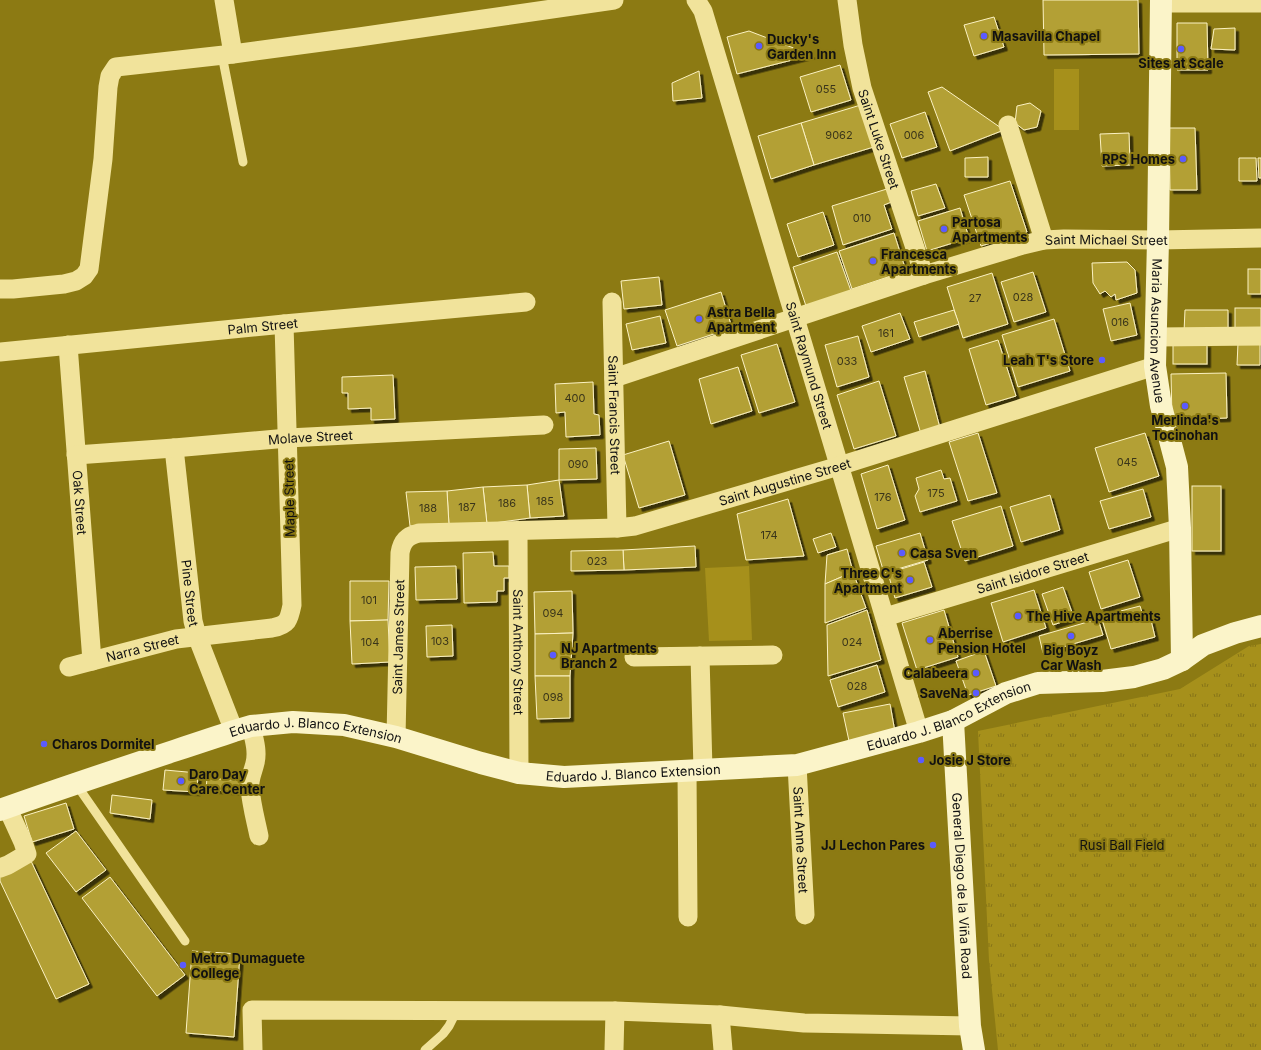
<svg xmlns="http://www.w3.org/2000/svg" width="1261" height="1050" font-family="Inter,sans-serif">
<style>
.green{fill:#a6901b}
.park{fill:url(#park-tufts)}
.building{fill:#b3a036;stroke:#fcf2c2;filter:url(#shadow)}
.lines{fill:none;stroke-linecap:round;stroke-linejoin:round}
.lane{stroke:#f1e39b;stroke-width:9}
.street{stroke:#f1e39b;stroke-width:19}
.secondary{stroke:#fbf4c9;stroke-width:22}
.poi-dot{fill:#5b5bff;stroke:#8c7a13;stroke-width:1.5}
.labels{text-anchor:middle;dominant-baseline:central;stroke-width:4;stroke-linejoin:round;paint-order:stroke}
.number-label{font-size:11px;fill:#3a351a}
.poi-label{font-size:13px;font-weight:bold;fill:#111;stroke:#8c7a13;text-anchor:start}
.street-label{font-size:13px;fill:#111;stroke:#8c7a13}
.park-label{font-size:13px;fill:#111;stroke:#8c7a13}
</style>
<defs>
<pattern id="park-tufts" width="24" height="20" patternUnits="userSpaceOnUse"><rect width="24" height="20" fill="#a6901b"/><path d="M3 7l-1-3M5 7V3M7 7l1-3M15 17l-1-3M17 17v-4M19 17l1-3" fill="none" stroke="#867417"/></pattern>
<filter id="shadow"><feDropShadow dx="3.5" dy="3.5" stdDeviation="0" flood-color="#0009"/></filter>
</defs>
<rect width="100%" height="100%" fill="#8c7a13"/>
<g class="green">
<rect x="1054" y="69" width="25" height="61"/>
<polygon points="749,566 752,640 709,641 705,568"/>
</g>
<polygon class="park" points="1261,644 1261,1050 998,1050 989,960 978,731 1180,689 1249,646"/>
<g class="building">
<polygon points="1043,0 1138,0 1139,54 1044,55"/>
<polygon points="994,17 1004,47 974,56 964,25"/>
<polygon points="1177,23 1207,23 1208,70 1177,70"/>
<polygon points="1235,28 1235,50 1211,49 1214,29"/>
<polygon points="749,31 812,55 737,74 727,37"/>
<polygon points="840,65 851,100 811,112 800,77"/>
<polygon points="699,71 702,98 673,101 672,83"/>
<polygon points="942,87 1004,130 950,151 928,92"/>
<polygon points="1030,103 1041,111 1037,127 1024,130 1015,123 1017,106"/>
<polygon points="864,104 877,146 814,165 801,123"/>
<polygon points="925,112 937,147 902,158 890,124"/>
<polygon points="801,123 814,165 771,179 758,136"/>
<polygon points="1169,128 1195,128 1197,190 1170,190"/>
<polygon points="1129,133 1130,165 1102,166 1100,134"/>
<polygon points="988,157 988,177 965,177 965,158"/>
<polygon points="1239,158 1256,158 1257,181 1239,181"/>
<polygon points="1258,158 1261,158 1261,178 1259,178"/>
<polygon points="1010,181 1027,232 981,246 964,195"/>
<polygon points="936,184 945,208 918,216 911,191"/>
<polygon points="890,188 894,201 884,205 892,229 843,245 832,206"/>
<polygon points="960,208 969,238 927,251 918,221"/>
<polygon points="823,212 834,245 798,257 787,224"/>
<polygon points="894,233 906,271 852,289 839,251"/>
<polygon points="837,252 851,291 806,306 793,267"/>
<polygon points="1127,262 1135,270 1137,293 1116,300 1115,294 1111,297 1105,291 1100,294 1093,283 1092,263"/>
<rect x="1248" y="269" width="13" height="25"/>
<polygon points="1033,272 1046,312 1014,322 1001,282"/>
<polygon points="992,273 1008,324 963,338 947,287"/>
<polygon points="659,277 662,305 624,309 621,281"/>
<polygon points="721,292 732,328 677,346 665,310"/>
<polygon points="1130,303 1137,335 1111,341 1103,309"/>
<rect x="1235" y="308" width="26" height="20"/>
<polygon points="954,310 959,324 919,337 914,322"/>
<polygon points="1185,310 1228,310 1228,333 1184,332"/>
<polygon points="900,313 910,339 871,352 862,326"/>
<polygon points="660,316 666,343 632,350 626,324"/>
<polygon points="1054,319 1070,371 1018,387 1002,335"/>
<polygon points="858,336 869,377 837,387 825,345"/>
<polygon points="998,340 1016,396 986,405 969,349"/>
<polygon points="1238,343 1260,344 1260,365 1237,365"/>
<polygon points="777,344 795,402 759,413 741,355"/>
<rect x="1173" y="344" width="34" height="20"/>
<polygon points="738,367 752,411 711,424 699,379"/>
<polygon points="925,371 940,428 921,434 904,377"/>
<polygon points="1226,373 1227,418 1172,420 1171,374"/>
<polygon points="393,375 395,419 371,420 371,408 348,409 348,393 342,393 342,377"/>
<polygon points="879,381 896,436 854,449 837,395"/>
<polygon points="593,382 594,414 599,415 600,435 566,437 565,412 556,413 555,384"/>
<polygon points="978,433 997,493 968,501 949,442"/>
<polygon points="1145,433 1159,476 1109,492 1095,448"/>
<polygon points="669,441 685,495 639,508 623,455"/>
<polygon points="596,448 597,479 559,480 559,449"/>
<polygon points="888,465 905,520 877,529 861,474"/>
<polygon points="941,470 944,479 950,478 957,501 920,512 915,496 919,489 916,478"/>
<polygon points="559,480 564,516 530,518 527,485"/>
<polygon points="527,485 530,518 487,524 483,487"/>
<rect x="1192" y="486" width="29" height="65"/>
<polygon points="483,487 487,524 449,525 447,491"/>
<polygon points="1143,489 1151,517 1109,529 1100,501"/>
<polygon points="447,491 449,525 410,526 406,492"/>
<polygon points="1050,495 1060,530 1021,542 1010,507"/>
<polygon points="788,499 804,556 746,560 737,514"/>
<polygon points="1001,506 1013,546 965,561 952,521"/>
<polygon points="831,533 836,547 818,553 813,539"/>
<polygon points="920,533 928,560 884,573 876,546"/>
<polygon points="695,546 696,567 624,570 623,550"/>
<polygon points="847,549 853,572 825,584 827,555"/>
<polygon points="623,550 624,570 571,571 571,551"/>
<polygon points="493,552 494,566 509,566 509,578 504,578 504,591 497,591 497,602 464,603 463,553"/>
<polygon points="1128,560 1140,597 1101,609 1089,572"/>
<polygon points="924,562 932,587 895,598 888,573"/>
<polygon points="456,566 457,599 416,600 415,567"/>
<polygon points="853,572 866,608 825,623 825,584"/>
<polygon points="350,581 389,581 388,620 350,621"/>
<polygon points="1063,587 1074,618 1053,625 1042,594"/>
<polygon points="1034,590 1046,628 1003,642 991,603"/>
<polygon points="572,591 573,633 535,634 534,592"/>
<polygon points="1140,606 1145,622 1151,620 1155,637 1111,649 1101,616"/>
<polygon points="867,610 881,660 828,676 827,625"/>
<polygon points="944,610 958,657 917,670 902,623"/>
<polygon points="1098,619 1103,635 1043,653 1039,636"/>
<polygon points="388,620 390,662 352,664 350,621"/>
<polygon points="452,625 453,656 427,657 426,626"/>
<polygon points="573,633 570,676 535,676 535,634"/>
<polygon points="984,651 996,686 968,695 956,661"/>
<polygon points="877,665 885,692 838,707 830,680"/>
<polygon points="535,676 570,676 570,718 537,719"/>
<polygon points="890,704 895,732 849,741 843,713"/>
<polygon points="165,770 198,773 197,792 163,790"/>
<polygon points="207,778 247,781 246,792 206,789"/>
<polygon points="112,795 152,800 150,819 110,813"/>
<polygon points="66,803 74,829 32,842 24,816"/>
<polygon points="76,831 106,870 76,892 46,853"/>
<polygon points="31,861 89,984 56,999 0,881 0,876"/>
<polygon points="110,877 185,975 157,996 82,898"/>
<polygon points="192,951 240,954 234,1037 186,1033"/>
</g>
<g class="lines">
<g class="lane">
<polyline points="222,55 243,162"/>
<polyline points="76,784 185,941"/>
<polyline points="425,1050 443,1034 449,1026 457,1010"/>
</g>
<g class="street">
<polyline points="224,0 233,54"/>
<path id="s1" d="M696,0L703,11L919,732"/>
<path id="s2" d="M847,0L853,45L862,88L924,275"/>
<polyline points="1160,3 1261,3"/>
<polyline points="1008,125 1044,240"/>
<polyline points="0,289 13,289 64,284 76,281 84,276 89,269 103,159 108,87 110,76 116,67 233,54 359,37 614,0"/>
<path id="s3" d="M612,302L617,528"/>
<polyline points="1156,337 1261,336"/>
<path id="s4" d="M68,345L92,661"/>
<path id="s5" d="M0,352L284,324L526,302"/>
<path id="s6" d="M614,378L924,275L1023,245L1044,240L1064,239L1158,240L1261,238"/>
<path id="s7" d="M174,448L193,621L197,636L234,731"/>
<path id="s8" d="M76,455L174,448L288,438L544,425"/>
<path id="s9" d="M518,531L519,773"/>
<path id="s10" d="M885,617L1180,528"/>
<polyline points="700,656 703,770"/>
<polyline points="634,657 773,655"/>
<path id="s11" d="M69,667L176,639L272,628C288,625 289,620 292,605L284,324"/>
<path d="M251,726C254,739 258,751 255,763C253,772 249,779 250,787C251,804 256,821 259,836"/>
<path id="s12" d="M396,737L400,553C402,541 407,536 419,533L617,528L635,526L839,466L1155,366"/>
<path id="s13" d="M797,765L805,915"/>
<polyline points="687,770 688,917"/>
<polyline points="0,868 8,865 27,854 23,842 7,807"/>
<polyline points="720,1015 723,1050"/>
<polyline points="253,1050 252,1010 615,1011 720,1015 804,1023 970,1026"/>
<polyline points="614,1050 615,1011"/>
</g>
<g class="secondary">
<path id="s14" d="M1161,0L1158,240L1155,366L1161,406L1177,467L1180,528L1182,660"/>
<path id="s15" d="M953,721L970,1026L974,1050"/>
<path id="s16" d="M0,810C78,782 156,757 234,731L251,726L293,722L344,725L396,737L481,763L519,773L564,777L797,765L919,732L953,721L1006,693L1038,683L1102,681L1134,677L1163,669L1182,660L1203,645L1235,633L1261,626"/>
</g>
</g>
<g class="poi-dot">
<circle cx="984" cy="36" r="4"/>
<circle cx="759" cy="46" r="4"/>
<circle cx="1181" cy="49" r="4"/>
<circle cx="1183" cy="159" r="4"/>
<circle cx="944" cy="229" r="4"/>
<circle cx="873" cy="261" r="4"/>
<circle cx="699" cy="319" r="4"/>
<circle cx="1102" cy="360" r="4"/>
<circle cx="1185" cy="406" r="4"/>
<circle cx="902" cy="553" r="4"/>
<circle cx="910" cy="580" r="4"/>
<circle cx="1018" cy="616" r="4"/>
<circle cx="1071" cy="636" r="4"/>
<circle cx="930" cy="640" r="4"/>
<circle cx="553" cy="655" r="4"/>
<circle cx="976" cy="673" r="4"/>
<circle cx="976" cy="693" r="4"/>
<circle cx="44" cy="744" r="4"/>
<circle cx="921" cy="760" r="4"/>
<circle cx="181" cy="781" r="4"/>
<circle cx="933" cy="845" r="4"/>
<circle cx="183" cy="965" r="4"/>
</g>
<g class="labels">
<g class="number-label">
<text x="826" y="89">055</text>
<text x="839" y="135">9062</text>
<text x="914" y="135">006</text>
<text x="862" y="218">010</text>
<text x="1023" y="297">028</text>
<text x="975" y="298">27</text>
<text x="1120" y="322">016</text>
<text x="886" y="333">161</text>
<text x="847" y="361">033</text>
<text x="575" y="398">400</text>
<text x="1127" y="462">045</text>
<text x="578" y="464">090</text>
<text x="936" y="493">175</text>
<text x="883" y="497">176</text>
<text x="545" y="501">185</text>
<text x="507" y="503">186</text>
<text x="467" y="507">187</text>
<text x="428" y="508">188</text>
<text x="769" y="535">174</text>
<text x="597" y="561">023</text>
<text x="369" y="600">101</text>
<text x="553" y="613">094</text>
<text x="440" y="641">103</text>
<text x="370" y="642">104</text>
<text x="852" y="642">024</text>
<text x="857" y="686">028</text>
<text x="553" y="697">098</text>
</g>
<g class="poi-label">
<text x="992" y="36">Masavilla Chapel</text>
<text x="767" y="39">Ducky's<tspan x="767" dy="15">Garden Inn</tspan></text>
<text x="1181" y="63" text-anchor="middle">Sites at Scale</text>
<text x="1175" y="159" text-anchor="end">RPS Homes</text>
<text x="952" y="222">Partosa<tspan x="952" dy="15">Apartments</tspan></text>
<text x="881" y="254">Francesca<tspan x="881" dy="15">Apartments</tspan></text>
<text x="707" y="312">Astra Bella<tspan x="707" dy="15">Apartment</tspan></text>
<text x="1094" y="360" text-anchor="end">Leah T's Store</text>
<text x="1185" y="420" text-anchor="middle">Merlinda's<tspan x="1185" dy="15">Tocinohan</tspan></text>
<text x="910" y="553">Casa Sven</text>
<text x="902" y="573" text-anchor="end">Three C's<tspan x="902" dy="15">Apartment</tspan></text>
<text x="1026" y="616">The Hive Apartments</text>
<text x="938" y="633">Aberrise<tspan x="938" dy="15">Pension Hotel</tspan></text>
<text x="561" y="648">NJ Apartments<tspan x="561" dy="15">Branch 2</tspan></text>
<text x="1071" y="650" text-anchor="middle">Big Boyz<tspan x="1071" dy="15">Car Wash</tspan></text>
<text x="968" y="673" text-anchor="end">Calabeera</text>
<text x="968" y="693" text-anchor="end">SaveNa</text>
<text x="52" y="744">Charos Dormitel</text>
<text x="929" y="760">Josie J Store</text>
<text x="189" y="774">Daro Day<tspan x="189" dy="15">Care Center</tspan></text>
<text x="925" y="845" text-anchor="end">JJ Lechon Pares</text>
<text x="191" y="958">Metro Dumaguete<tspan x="191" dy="15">College</tspan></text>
</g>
<g class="street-label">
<text stroke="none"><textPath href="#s2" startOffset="143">Saint Luke Street</textPath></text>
<text stroke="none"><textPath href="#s6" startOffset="514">Saint Michael Street</textPath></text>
<text stroke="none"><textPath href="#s5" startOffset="264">Palm Street</textPath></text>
<text stroke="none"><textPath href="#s14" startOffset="331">Maria Asuncion Avenue</textPath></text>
<text stroke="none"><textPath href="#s1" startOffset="383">Saint Raymund Street</textPath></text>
<text stroke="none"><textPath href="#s3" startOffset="113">Saint Francis Street</textPath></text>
<text stroke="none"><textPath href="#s8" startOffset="235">Molave Street</textPath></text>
<text stroke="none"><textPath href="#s12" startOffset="586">Saint Augustine Street</textPath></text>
<text transform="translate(289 498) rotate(-91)">Maple Street</text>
<text stroke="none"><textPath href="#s4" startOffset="158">Oak Street</textPath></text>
<text stroke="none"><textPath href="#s10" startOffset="154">Saint Isidore Street</textPath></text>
<text stroke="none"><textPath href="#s7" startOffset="146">Pine Street</textPath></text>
<text stroke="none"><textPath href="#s12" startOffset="100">Saint James Street</textPath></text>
<text stroke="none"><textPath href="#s11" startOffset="76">Narra Street</textPath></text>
<text stroke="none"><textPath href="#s9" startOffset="121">Saint Anthony Street</textPath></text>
<text stroke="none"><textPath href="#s16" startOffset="978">Eduardo J. Blanco Extension</textPath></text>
<text stroke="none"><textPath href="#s16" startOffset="330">Eduardo J. Blanco Extension</textPath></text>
<text stroke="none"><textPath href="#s16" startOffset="654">Eduardo J. Blanco Extension</textPath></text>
<text stroke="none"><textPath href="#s13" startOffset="75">Saint Anne Street</textPath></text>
<text stroke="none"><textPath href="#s15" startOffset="165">General Diego de la Viña Road</textPath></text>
</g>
<g class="park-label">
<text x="1122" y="845">Rusi Ball Field</text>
</g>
</g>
</svg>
